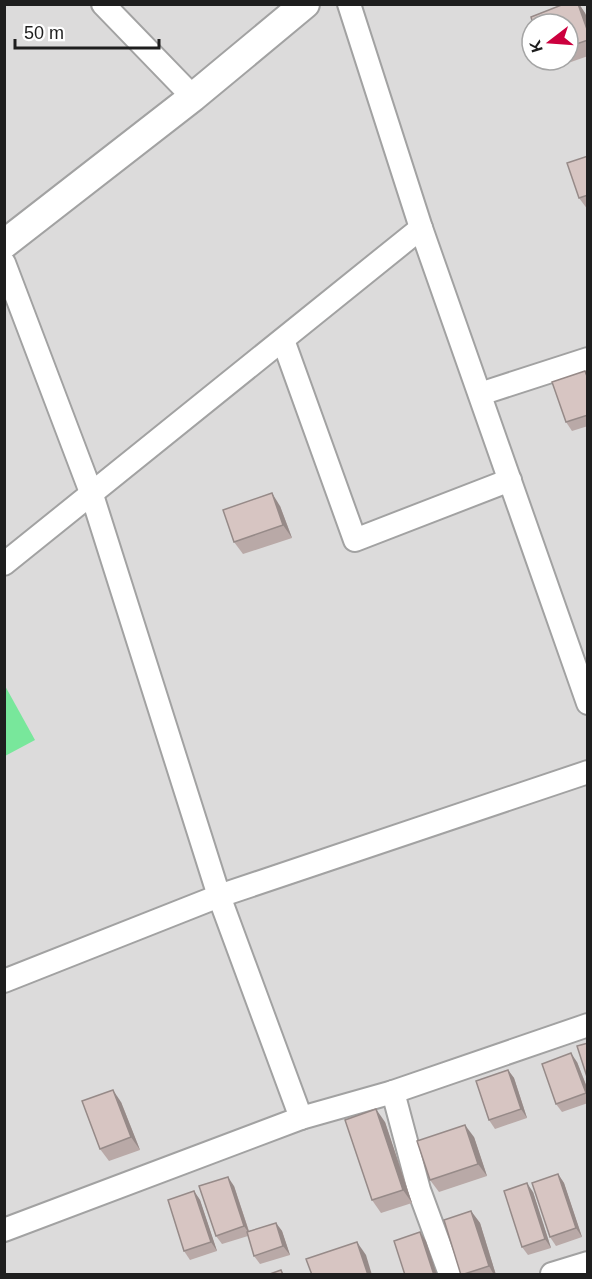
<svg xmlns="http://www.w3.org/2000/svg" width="592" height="1279" font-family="Arial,sans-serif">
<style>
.residential{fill:#dcdbdb;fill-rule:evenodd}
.pitch{fill:#78e79b}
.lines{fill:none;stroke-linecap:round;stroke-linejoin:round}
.minor-casing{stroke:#a2a2a2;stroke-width:26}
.tertiary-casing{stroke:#a2a2a2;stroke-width:32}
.minor{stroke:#fff;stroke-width:22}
.tertiary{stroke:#fff;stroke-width:28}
.wall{fill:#b9a9a7}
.shaded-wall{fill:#968a88}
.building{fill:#d7c5c2;stroke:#968a88;stroke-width:1.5}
</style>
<rect width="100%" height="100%" fill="#f0e7e3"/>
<path class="residential" d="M5,5H587V1274H5ZM532,24H568V60H532Z"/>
<polygon class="pitch" points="4,684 35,740 5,756 4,756"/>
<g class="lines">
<g class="minor-casing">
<g id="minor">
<polyline points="103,4 193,97"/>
<polyline points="349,4 421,228 588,703"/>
<polyline points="4,263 92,495 219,896 301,1118"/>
<polyline points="283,340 355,540 510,480"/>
<polyline points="480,394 588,359"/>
<polyline points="4,564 421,228"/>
<polyline points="4,981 219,896 588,772"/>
<polyline points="393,1092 419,1190 450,1274"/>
<polyline points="4,1230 301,1118 393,1092 588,1025"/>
<polyline points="552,1274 588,1263"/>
</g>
</g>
<g class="tertiary-casing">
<polyline id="tertiary" points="4,244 193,97 305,4"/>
</g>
<use href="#minor" class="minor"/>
<use href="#tertiary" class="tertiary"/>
</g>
<g class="wall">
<polygon points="564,4 579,4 585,13 588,20 588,56 554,68 548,60 568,60 568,24"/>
<polygon points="588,156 588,210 579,198"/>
<polygon points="585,371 588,375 588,426 572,431 566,422"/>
<polygon points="280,506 292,538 243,554 234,542"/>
<polygon points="577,1062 588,1090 588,1103 562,1112 556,1104"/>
<polygon points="508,1070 514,1078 527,1118 495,1129 489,1120"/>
<polygon points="121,1102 140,1150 109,1161 100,1149"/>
<polygon points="385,1122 412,1203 381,1213 372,1200"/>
<polygon points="474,1137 487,1176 439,1192 430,1180"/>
<polygon points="558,1174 564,1183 582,1237 556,1246 550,1237"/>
<polygon points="234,1186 249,1231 276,1223 282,1231 290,1255 260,1264 254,1256 248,1236 222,1244 216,1236"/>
<polygon points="194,1191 200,1200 217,1251 190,1260 184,1251"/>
<polygon points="533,1192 551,1248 528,1255 522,1247"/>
<polygon points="471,1211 480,1223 496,1275 461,1275"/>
</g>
<g class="shaded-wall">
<polygon points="578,4 579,4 585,13 588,20 588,32"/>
<polygon points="272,493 280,506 292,538 283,525"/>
<polygon points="571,1053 577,1062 588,1090 588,1096 586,1093"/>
<polygon points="508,1070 514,1078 527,1118 521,1109"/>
<polygon points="113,1090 121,1102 140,1150 131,1137"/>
<polygon points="376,1109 385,1122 412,1203 403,1190"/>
<polygon points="465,1125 474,1137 487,1176 478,1164"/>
<polygon points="558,1174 564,1183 582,1237 576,1228"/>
<polygon points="228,1177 234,1186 250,1235 244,1226"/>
<polygon points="527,1183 533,1192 551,1248 545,1239"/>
<polygon points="194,1191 200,1200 217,1251 211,1242"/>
<polygon points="471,1211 480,1223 496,1275 494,1275 489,1266"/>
<polygon points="276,1223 282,1231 290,1255 283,1246"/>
<polygon points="420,1232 426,1241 437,1275 434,1275"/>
<polygon points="357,1242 366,1255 372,1275 368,1275"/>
</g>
<g class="building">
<polygon points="564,4 578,4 588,32 588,40 568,47 568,24 533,24 531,17"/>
<polygon points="588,156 588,195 579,198 567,163"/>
<polygon points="585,371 588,379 588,415 566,422 552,382"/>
<polygon points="272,493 283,525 234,542 223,510"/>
<polygon points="588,1043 588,1080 577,1046"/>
<polygon points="571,1053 586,1093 556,1104 542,1064"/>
<polygon points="508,1070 521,1109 489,1120 476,1081"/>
<polygon points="113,1090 131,1137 100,1149 82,1101"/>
<polygon points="376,1109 403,1190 372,1200 345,1120"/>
<polygon points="465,1125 478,1164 430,1180 417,1141"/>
<polygon points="558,1174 576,1228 550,1237 532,1183"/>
<polygon points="228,1177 244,1226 216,1236 199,1186"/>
<polygon points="527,1183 545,1239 522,1247 504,1191"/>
<polygon points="194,1191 211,1242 184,1251 168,1200"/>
<polygon points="471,1211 489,1266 461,1275 444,1220"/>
<polygon points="276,1223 283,1246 254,1256 247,1232"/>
<polygon points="420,1232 434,1275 405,1275 394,1241"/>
<polygon points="357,1242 368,1275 312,1275 306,1259"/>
<polygon points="281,1270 283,1275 267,1275"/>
</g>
<rect width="592" height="1279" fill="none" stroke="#1e1e1e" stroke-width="12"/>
<g transform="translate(550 42) rotate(253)"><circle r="28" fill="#ffffff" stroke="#a5a5a5" stroke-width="1.5"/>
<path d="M0-4.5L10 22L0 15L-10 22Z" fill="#cc003e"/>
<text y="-9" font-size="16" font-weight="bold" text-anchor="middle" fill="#1e1e1e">K</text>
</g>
<path d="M15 39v9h144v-9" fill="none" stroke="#1e1e1e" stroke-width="3"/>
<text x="24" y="39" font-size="18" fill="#1e1e1e" stroke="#ffffff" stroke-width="4.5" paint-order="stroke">50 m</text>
</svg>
